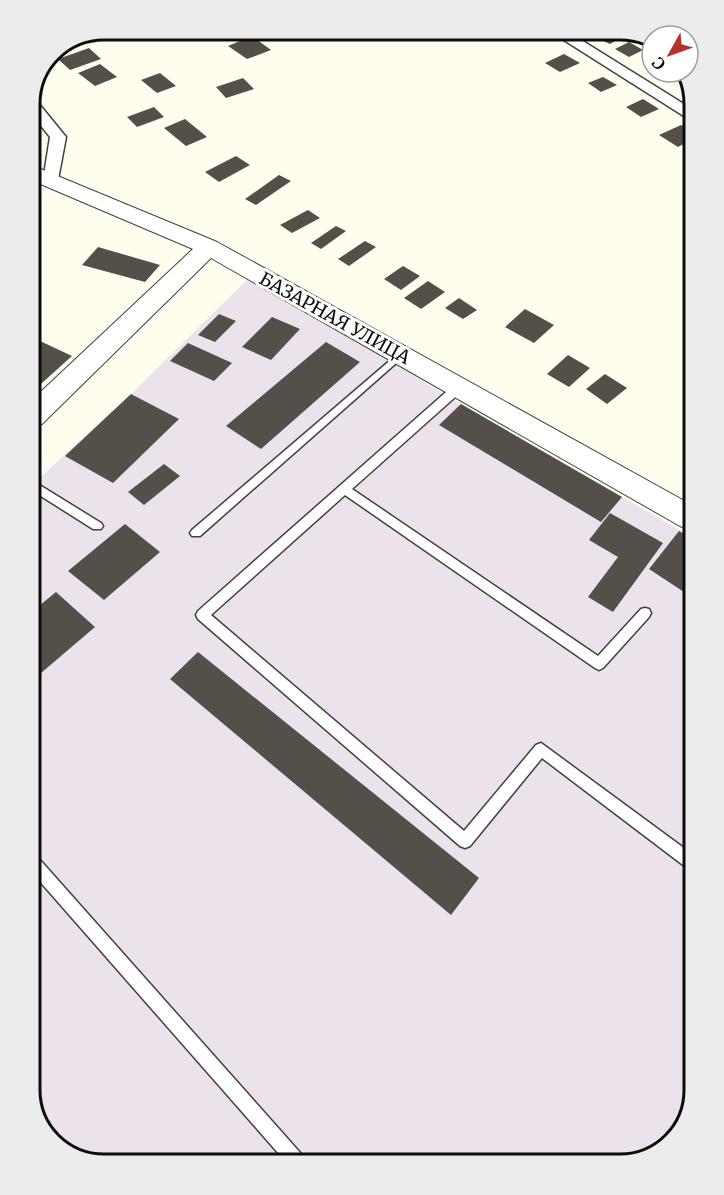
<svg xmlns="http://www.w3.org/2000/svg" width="724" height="1195" font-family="Merriweather,serif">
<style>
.industrial{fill:#ebe2ec}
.building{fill:#554f4a}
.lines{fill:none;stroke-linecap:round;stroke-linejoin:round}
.service-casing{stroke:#404040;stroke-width:3}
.minor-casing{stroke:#404040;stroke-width:3}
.tertiary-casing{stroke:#404040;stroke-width:2}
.service{fill:#fff;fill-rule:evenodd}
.minor{fill:#fff;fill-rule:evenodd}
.tertiary{fill:#fff;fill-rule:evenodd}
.labels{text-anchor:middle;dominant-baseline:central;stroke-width:6;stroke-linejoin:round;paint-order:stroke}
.far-street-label{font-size:18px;fill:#0d0d0d;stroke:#fff}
.rim{fill:none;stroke:#0d0d0d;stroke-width:3}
</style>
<rect width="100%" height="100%" fill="#fefdee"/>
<polygon class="industrial" points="250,277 461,404 690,536 694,1091 682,1131 652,1157 100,1165 64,1153 38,1123 33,484 131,394"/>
<g class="building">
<polygon points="499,30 529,30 511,37"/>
<polygon points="608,30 622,37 610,44 595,37"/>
<polygon points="252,36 271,50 247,59 228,46"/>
<polygon points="629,42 643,50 629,57 615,49"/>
<polygon points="89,48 101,59 70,70 58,59"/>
<polygon points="564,54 580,63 560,72 545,63"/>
<polygon points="100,64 117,77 95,86 78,73"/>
<polygon points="652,69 652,72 681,72 664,80 648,71"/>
<polygon points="160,73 176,86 157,93 141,80"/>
<polygon points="603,77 617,85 601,92 588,83"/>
<polygon points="243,78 254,89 226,98 216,87"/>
<polygon points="643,99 659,109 641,117 626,107"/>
<polygon points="154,107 164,117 137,127 127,117"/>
<polygon points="185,119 207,137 186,146 164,128"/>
<polygon points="681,125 687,128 687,142 678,147 659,135"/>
<polygon points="236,156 250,165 219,182 205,172"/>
<polygon points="279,175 291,181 256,205 245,199"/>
<polygon points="308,210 320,218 292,233 280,225"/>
<polygon points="336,226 346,231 321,249 311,243"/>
<polygon points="365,241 376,247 349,266 338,259"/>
<polygon points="98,247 160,265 145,282 82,265"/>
<polygon points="403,266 420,276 401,290 384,279"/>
<polygon points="428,281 445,292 421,309 404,298"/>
<polygon points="459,298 477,310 463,319 445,308"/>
<polygon points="525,309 554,325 534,343 505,327"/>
<polygon points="219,314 236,321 215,342 198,335"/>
<polygon points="272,317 300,329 271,360 242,347"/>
<polygon points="40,341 72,356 32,392 32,348"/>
<polygon points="326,342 360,362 261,449 226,426"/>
<polygon points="188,343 232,363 214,381 170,361"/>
<polygon points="568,355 590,368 569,387 547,374"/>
<polygon points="605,374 627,388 607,404 586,389"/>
<polygon points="131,394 179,419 113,483 65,456"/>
<polygon points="461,404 622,497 601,522 439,425"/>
<polygon points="164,464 180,476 144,505 128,492"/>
<polygon points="610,513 663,543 613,612 588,597 618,557 589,540"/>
<polygon points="125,524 160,552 104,600 68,571"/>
<polygon points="679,531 690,537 690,596 649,569"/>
<polygon points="56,592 95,627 34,679 34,610"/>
<polygon points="198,652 479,878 451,915 170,679"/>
</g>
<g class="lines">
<g class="service-casing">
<g id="service">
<polygon points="400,352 405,355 403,357 200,536 192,536 190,533 192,530"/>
<polygon points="458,384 463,388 462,391 352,489 598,656 641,609 645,608 649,609 651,613 649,617 603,668 599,670 595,668 345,495 211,615 464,831 536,745 541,743 692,854 692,870 687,868 542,758 470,846 465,848 460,846 198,619 196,615 198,611 454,385"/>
<polygon points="33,481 101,523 103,526 101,529 93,529 33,491"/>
<polygon points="36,859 41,861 303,1156 305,1162 286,1162 36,877"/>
</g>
</g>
<g class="minor-casing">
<g id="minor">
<polygon points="548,30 565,30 687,106 687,118"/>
<polygon points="31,98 35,99 66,137 57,185 45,185 43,181 50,137 30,112"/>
</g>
</g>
<g class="tertiary-casing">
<polygon id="tertiary" points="31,165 217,242 690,504 690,530 680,526 211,258 42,424 33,427 32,400 193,249 31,180"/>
</g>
<use href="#service" class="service"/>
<use href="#minor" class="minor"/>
<use href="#tertiary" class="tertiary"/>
</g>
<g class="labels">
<g class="far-street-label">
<text transform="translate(335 318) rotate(29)">БАЗАРНАЯ УЛИЦА</text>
</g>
</g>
<path d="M0 0H724V1195H0ZM104 40H620A64 64 0 0 1 684 104V1090A64 64 0 0 1 620 1154H104A64 64 0 0 1 40 1090V104A64 64 0 0 1 104 40Z" fill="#ececec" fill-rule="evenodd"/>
<path class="rim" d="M104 40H620A64 64 0 0 1 684 104V1090A64 64 0 0 1 620 1154H104A64 64 0 0 1 40 1090V104A64 64 0 0 1 104 40Z"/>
<g transform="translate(670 54) rotate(230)"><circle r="28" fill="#ffffff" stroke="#9e9e9e" stroke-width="1.5"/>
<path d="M0-4.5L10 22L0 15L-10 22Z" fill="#b7312b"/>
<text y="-9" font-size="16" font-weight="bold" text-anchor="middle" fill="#0d0d0d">С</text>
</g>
</svg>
